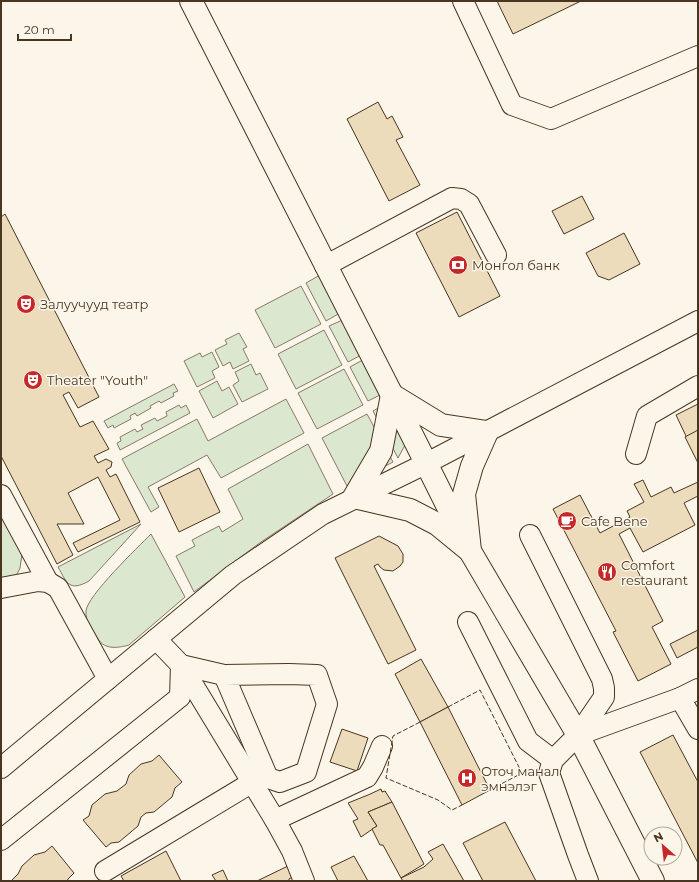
<svg xmlns="http://www.w3.org/2000/svg" width="699" height="882" font-family="Montserrat,sans-serif">
<style>
.green{fill:#dce7d0;stroke:#887966}
.building{fill:#ecdcbc;stroke:#4a3520}
.lines{fill:none;stroke-linecap:round;stroke-linejoin:round}
.minor-casing{stroke:#4a3520;stroke-width:22}
.major-casing{stroke:#4a3520;stroke-width:24}
.minor{stroke:#fbf6e9;stroke-width:20}
.major{stroke:#fbf6e9;stroke-width:22}
.fence{stroke:#4a3520;stroke-width:1;stroke-dasharray:5 2;stroke-linecap:butt}
.labels{text-anchor:middle;dominant-baseline:central;stroke-width:3;stroke-linejoin:round;paint-order:stroke}
.poi-label{font-size:13px;fill:#4a3520;stroke:#fbf6e9;text-anchor:start}
</style>
<rect width="100%" height="100%" fill="#fbf6e9"/>
<g class="green">
<polygon points="320,275 340,313 326,321 306,283"/>
<polygon points="301,286 321,324 275,348 255,310"/>
<polygon points="347,318 365,353 348,362 329,326"/>
<polygon points="324,330 342,365 296,389 278,354"/>
<polygon points="239,333 247,347 243,349 249,361 233,369 230,362 223,366 215,350 227,344 225,340"/>
<polygon points="212,352 219,367 212,371 215,378 197,387 184,361 200,353 202,357"/>
<polygon points="368,357 386,392 368,401 350,367"/>
<polygon points="251,364 256,375 260,373 268,389 242,402 233,385 239,381 235,372"/>
<polygon points="344,369 363,405 317,429 298,393"/>
<polygon points="217,381 222,391 229,387 238,404 213,418 199,391"/>
<polygon points="174,384 178,391 173,393 174,396 161,403 159,401 150,406 151,408 137,416 135,413 130,416 131,419 114,428 113,425 108,428 104,421"/>
<polygon points="286,399 304,433 221,478 207,455 148,487 159,507 151,512 122,459 197,419 208,441"/>
<polygon points="390,401 405,445 398,458 373,411"/>
<polygon points="179,405 181,408 186,405 190,413 120,450 117,443 121,441 120,437 135,429 137,432 143,429 141,425 155,418 157,421 167,416 166,412"/>
<polygon points="367,414 393,462 347,486 322,438"/>
<polygon points="308,444 333,494 261,542 194,592 176,556 195,546 192,540 219,526 222,532 243,519 228,489"/>
<polygon points="1,514 22,554 20,568 14,580 1,586"/>
<path d="M141,524L89,581C69,592 67,583 58,567Z"/>
<path d="M151,534L185,597L129,645C118,648 105,650 98,639C93,631 85,621 86,611C87,596 138,547 151,534Z"/>
</g>
<g class="building">
<polygon points="497,1 581,1 513,34"/>
<polygon points="378,102 387,119 392,116 403,137 396,140 420,185 389,201 347,119"/>
<polygon points="582,196 594,219 564,234 552,211"/>
<polygon points="457,212 500,296 459,317 416,233"/>
<polygon points="5,214 99,397 78,408 69,392 63,395 80,427 93,421 109,449 94,456 98,463 106,459 112,462 111,467 106,470 110,477 116,474 140,522 78,552 73,543 120,520 98,477 68,493 84,524 57,524 73,555 57,564 1,456 1,217"/>
<polygon points="624,233 640,264 609,280 598,276 586,253"/>
<polygon points="698,404 698,454 695,455 676,415"/>
<polygon points="698,430 698,463 685,437"/>
<polygon points="199,468 220,512 179,532 158,488"/>
<polygon points="643,480 651,497 671,487 674,493 698,482 698,496 684,503 695,525 643,552 630,528 619,534 663,621 652,627 671,664 638,681 613,632 616,631 553,509 580,495 600,533 630,517 627,511 644,502 634,484"/>
<polygon points="379,536 398,546 403,554 403,562 400,566 393,571 384,570 380,567 378,564 374,566 416,650 388,664 335,558"/>
<polygon points="698,630 698,647 677,658 670,644"/>
<polygon points="421,659 448,707 420,722 395,674"/>
<polygon points="448,707 490,790 462,805 420,722"/>
<polygon points="342,729 368,738 357,771 330,762"/>
<polygon points="673,735 698,782 698,863 640,752"/>
<polygon points="159,755 182,782 175,788 172,797 154,812 146,813 141,817 138,826 119,842 111,843 106,847 83,820 89,816 92,805 105,794 117,791 126,784 129,775 141,764 152,761"/>
<polygon points="381,789 382,792 385,791 392,802 368,812 377,826 361,837 353,821 358,819 348,803 368,795"/>
<polygon points="392,802 424,864 401,878 383,845 380,845 372,829 377,826 368,812"/>
<polygon points="505,822 536,881 483,881 463,843"/>
<polygon points="443,844 464,881 403,881 401,878 424,867 433,859 428,852"/>
<polygon points="52,846 74,873 68,879 67,881 11,881 18,874 22,866 34,855 45,852"/>
<polygon points="166,851 181,881 124,881 121,876"/>
<polygon points="354,856 368,881 338,881 331,867"/>
<polygon points="288,866 294,876 289,879 289,881 257,881"/>
<polygon points="223,870 228,881 216,881 212,875"/>
</g>
<g class="lines">
<g class="minor-casing">
<g id="minor">
<polyline points="463,1 512,105 551,119 698,56"/>
<polyline points="325,266 452,198 461,199 469,204 496,255"/>
<polyline points="636,454 647,416 698,386"/>
<polyline points="1,495 48,582"/>
<polyline points="530,535 602,679 604,688 604,697 578,735 553,760 549,773 578,855 588,881"/>
<polyline points="1,588 38,581 48,582 58,588 108,679"/>
<polyline points="468,622 528,741 553,760"/>
<polyline points="156,639 181,665 224,675 289,674 317,675 327,704 306,772 280,782 268,778 224,675"/>
<polyline points="181,665 275,820 292,851 304,881"/>
<polyline points="680,698 698,729"/>
<polyline points="578,735 680,698 698,689"/>
<polyline points="1,768 233,575 323,514 427,463 698,321"/>
<polyline points="275,820 367,777 373,767 382,746"/>
<polyline points="1,840 180,697 181,665"/>
<polyline points="105,871 251,783"/>
</g>
</g>
<g class="major-casing">
<g id="major">
<polyline points="191,1 392,395 470,551 578,735 653,881"/>
<polygon points="392,395 441,425 487,432 472,466 464,494 470,551 437,524 410,510 354,497 381,451"/>
</g>
</g>
<use href="#minor" class="minor"/>
<use href="#major" class="major"/>
<g class="fence">
<polyline points="1,682 1,685"/>
<polyline points="448,707 480,690 522,773 490,790"/>
<polyline points="420,722 393,736 386,778 438,800 452,810 462,805"/>
</g>
</g>
<defs>
<g id="bank-disc" transform="scale(1)"><circle r="9.5" fill="#c62828" stroke="#fbf6e9"/><path d="M-6-4H6V4H-6ZM0-2.3a2.3 2.3 0 1 0 0 4.6a2.3 2.3 0 1 0 0-4.6Z" fill="#fff"/></g>
<g id="theatre-disc" transform="scale(1)"><circle r="9.5" fill="#c62828" stroke="#fbf6e9"/><path d="M-5-5.5Q0-4 5-5.5V0Q5 5 0 6Q-5 5-5 0ZM-3.3-2.5H-1v1.5H-3.3ZM1-2.5H3.3v1.5H1ZM-2.8 1Q0 5.5 2.8 1Z" fill="#fff"/></g>
<g id="cafe-disc" transform="scale(1)"><circle r="9.5" fill="#c62828" stroke="#fbf6e9"/><path d="M-5.5-4.5H6V0H3Q3 3.5 0 3.5H-2.5Q-5.5 3.5-5.5 0ZM3-3.2v2h1.7v-2ZM-6 4.5H4V6H-6Z" fill="#fff"/></g>
<g id="restaurant-disc" transform="scale(1)"><circle r="9.5" fill="#c62828" stroke="#fbf6e9"/><path d="M-5-6h1v4h1v-4h1v4h1v-4h1v5L-1.5 .5V6h-2V.5L-5-1ZM5-6V6H3V1.5H1.5Q1.5-4 5-6Z" fill="#fff"/></g>
<g id="hospital-disc" transform="scale(1)"><circle r="9.5" fill="#c62828" stroke="#fbf6e9"/><path d="M-5-5h3v3.5h4V-5h3V5h-3V1.5h-4V5h-3Z" fill="#fff"/></g>
</defs>
<g fill-rule="evenodd">
<use href="#bank-disc" x="458" y="265"/>
<use href="#theatre-disc" x="26" y="304"/>
<use href="#theatre-disc" x="33" y="380"/>
<use href="#cafe-disc" x="567" y="521"/>
<use href="#restaurant-disc" x="607" y="572"/>
<use href="#hospital-disc" x="467" y="778"/>
</g>
<g class="labels">
<g class="poi-label">
<text x="472" y="265">Монгол банк</text>
<text x="40" y="304">Залуучууд театр</text>
<text x="47" y="380">Theater "Youth"</text>
<text x="581" y="521">Cafe Bene</text>
<text x="621" y="565">Comfort<tspan x="621" dy="15">restaurant</tspan></text>
<text x="481" y="771">Оточ манал<tspan x="481" dy="15">эмнэлэг</tspan></text>
</g>
</g>
<rect width="699" height="882" fill="none" stroke="#4a3520" stroke-width="4"/>
<g transform="translate(663 846) rotate(332)"><circle r="19" fill="#fbf6e9" stroke="#b4a999"/>
<path d="M0-3L7 15L0 10L-7 15Z" fill="#c62828"/>
<text y="-6" font-size="11" font-weight="bold" text-anchor="middle" fill="#4a3520">N</text>
</g>
<path d="M18 34v6h53v-6" fill="none" stroke="#4a3520" stroke-width="2"/>
<text x="24" y="34" font-size="12" fill="#4a3520" stroke="#fbf6e9" stroke-width="3" paint-order="stroke">20 m</text>
</svg>
